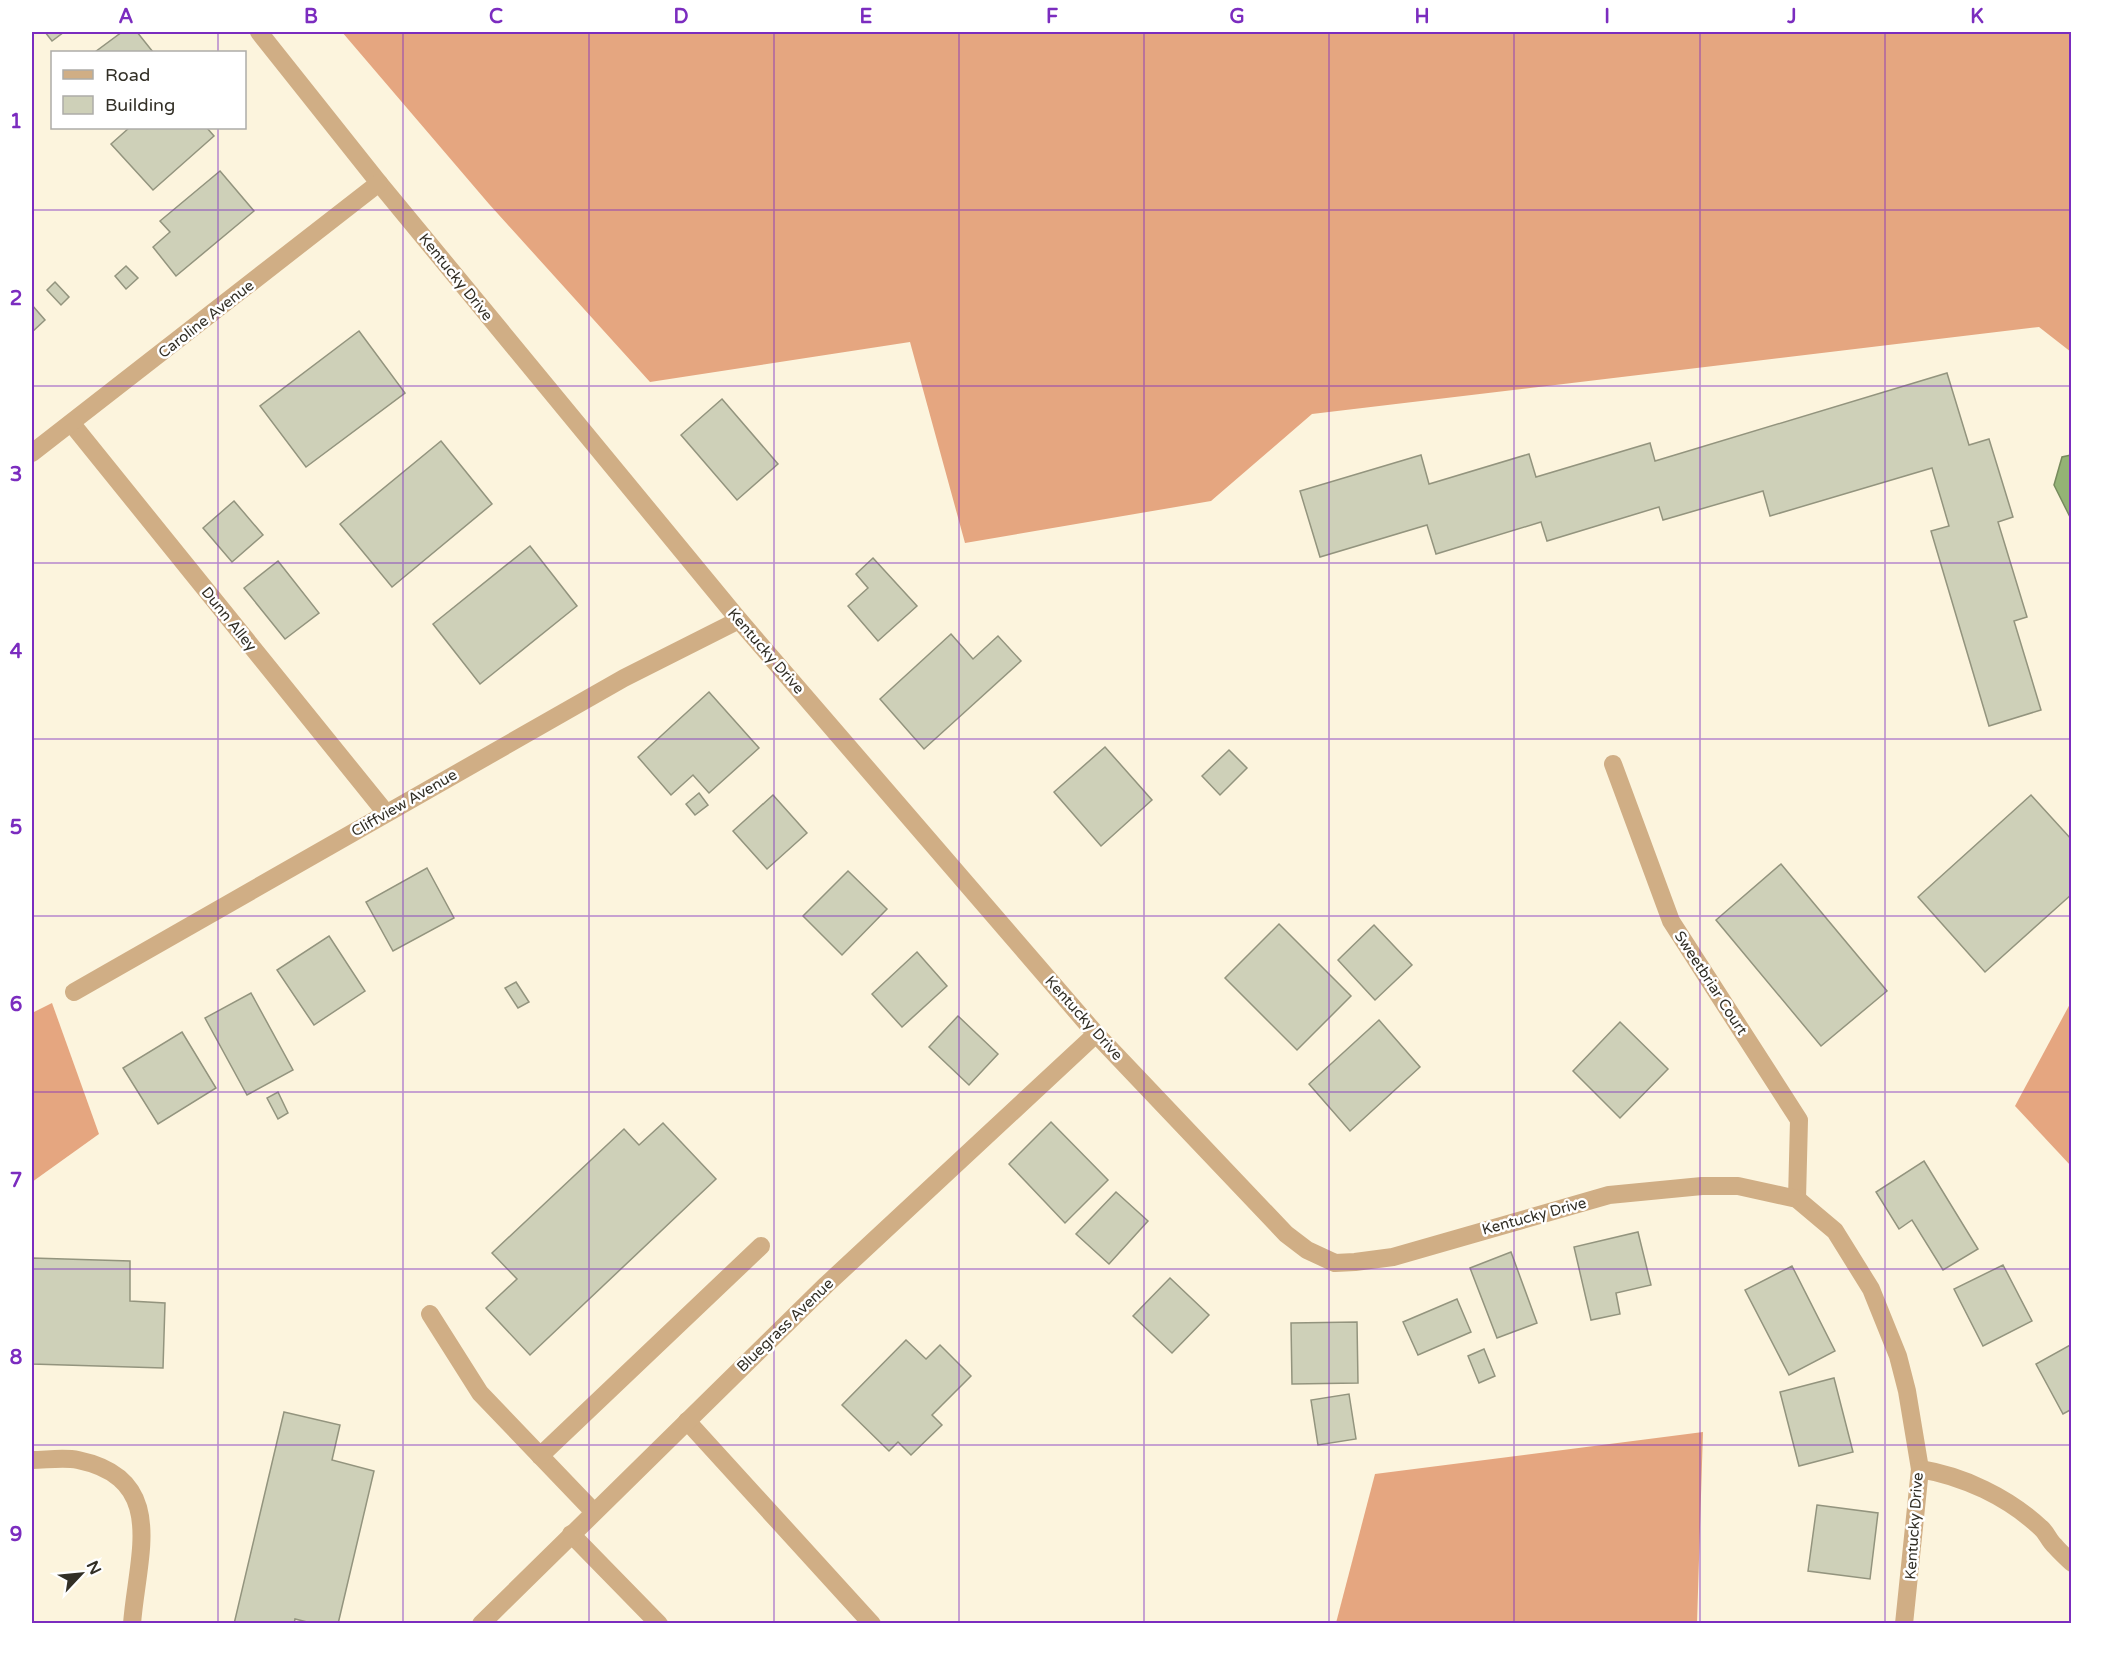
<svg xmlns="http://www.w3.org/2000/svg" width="2103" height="1655" font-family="'Varela Round',sans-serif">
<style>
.forest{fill:#e5a680}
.water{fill:#94b375;stroke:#778b5d;stroke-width:1.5}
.building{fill:#ced0b8;stroke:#93947e;stroke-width:1.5}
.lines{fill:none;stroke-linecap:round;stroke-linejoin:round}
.service{stroke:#d0ae85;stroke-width:18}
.minor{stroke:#d0ae85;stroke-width:18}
.grid{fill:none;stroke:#7b2cbf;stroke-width:1.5;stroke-opacity:0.55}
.labels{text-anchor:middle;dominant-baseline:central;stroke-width:5;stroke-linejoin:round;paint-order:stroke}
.street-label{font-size:15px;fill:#322f26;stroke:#fff}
.neatline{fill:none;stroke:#7b2cbf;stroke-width:2}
.grid-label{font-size:20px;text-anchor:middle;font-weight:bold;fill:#7b2cbf}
</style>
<rect width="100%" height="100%" fill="#fcf4dd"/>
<g class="forest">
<polygon points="342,32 2071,32 2071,352 2039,327 1312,414 1211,501 965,543 910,342 650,382 489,204"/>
<polygon points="2071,1002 2071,1166 2015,1106"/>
<polygon points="52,1003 99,1134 32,1182 32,1013"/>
<polygon points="1703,1432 1697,1623 1336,1623 1375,1474"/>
</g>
<polygon class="water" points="2071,455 2072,455 2071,519 2054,485 2062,457"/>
<g class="building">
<polygon points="45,32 64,32 52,41"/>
<polygon points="122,32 137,32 153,52 95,52"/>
<polygon points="129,128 207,128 214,136 153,190 111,144"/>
<polygon points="220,171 254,211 176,276 153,247 170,232 160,221"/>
<polygon points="126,266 138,278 126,289 115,276"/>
<polygon points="55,282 69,297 61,305 47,290"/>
<polygon points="32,305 45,320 32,332"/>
<polygon points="359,331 405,393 306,467 260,406"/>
<polygon points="1947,373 1969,445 1989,439 2013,517 1998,522 2027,617 2014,621 2041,710 1989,726 1931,531 1949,526 1932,468 1770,516 1763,491 1663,520 1659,507 1547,541 1541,522 1436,554 1427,525 1320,557 1300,491 1421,455 1429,484 1529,454 1536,477 1650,443 1655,461"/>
<polygon points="722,399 778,464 737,500 681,435"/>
<polygon points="441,441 492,504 392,587 340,524"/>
<polygon points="234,501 263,535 232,562 203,528"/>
<polygon points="530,546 577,606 480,684 433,624"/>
<polygon points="873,558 917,606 878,641 848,606 868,588 856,574"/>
<polygon points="278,561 319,613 285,639 244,588"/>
<polygon points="951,634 973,659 998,636 1021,661 924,749 880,699"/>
<polygon points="709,692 759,748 709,793 693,775 671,795 638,757"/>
<polygon points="1105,747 1152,800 1101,846 1054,792"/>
<polygon points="1229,750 1247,768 1220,795 1202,776"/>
<polygon points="699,793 708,805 695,815 686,804"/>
<polygon points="773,795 807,833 767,869 733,831"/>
<polygon points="2031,795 2072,840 2072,894 1985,972 1918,897"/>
<polygon points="1781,864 1887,991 1821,1046 1716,920"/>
<polygon points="427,868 454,918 393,951 366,902"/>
<polygon points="848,871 887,909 842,955 803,916"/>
<polygon points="1279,924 1351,996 1297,1050 1225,978"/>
<polygon points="1374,925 1412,965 1375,1000 1338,960"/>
<polygon points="329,936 365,991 314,1025 277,970"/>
<polygon points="917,952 947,986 902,1027 872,994"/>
<polygon points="516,982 529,1002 518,1008 505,988"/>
<polygon points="251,993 293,1070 247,1095 205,1018"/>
<polygon points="958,1016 998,1054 969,1085 929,1047"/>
<polygon points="1379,1020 1420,1067 1350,1131 1309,1084"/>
<polygon points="1620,1022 1668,1069 1620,1118 1573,1071"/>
<polygon points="182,1032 216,1088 158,1124 123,1068"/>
<polygon points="278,1092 288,1113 278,1119 267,1098"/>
<polygon points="1051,1122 1108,1180 1065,1223 1009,1164"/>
<polygon points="663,1123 716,1179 530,1355 486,1308 517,1279 492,1253 624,1129 639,1145"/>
<polygon points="1924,1161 1978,1249 1943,1270 1912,1220 1899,1229 1876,1192"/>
<polygon points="1116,1192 1148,1221 1109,1264 1076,1234"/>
<polygon points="1638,1232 1651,1285 1616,1293 1620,1314 1591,1320 1574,1247"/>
<polygon points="1511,1252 1537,1323 1497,1338 1470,1268"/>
<polygon points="32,1258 130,1261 130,1301 165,1303 163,1368 32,1364"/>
<polygon points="2003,1265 2032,1321 1983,1346 1954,1289"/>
<polygon points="1792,1266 1835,1351 1789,1375 1745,1290"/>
<polygon points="1170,1278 1209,1315 1172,1353 1133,1316"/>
<polygon points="1457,1299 1471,1332 1418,1355 1403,1322"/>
<polygon points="1357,1322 1358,1383 1292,1384 1291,1323"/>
<polygon points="906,1340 926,1359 940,1345 971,1376 932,1415 942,1425 911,1455 898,1442 889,1451 842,1405"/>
<polygon points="2072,1344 2072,1409 2063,1414 2036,1364"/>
<polygon points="1484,1349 1495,1376 1479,1383 1468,1356"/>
<polygon points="1834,1378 1853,1452 1799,1466 1780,1392"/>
<polygon points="1349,1394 1356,1439 1318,1445 1311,1400"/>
<polygon points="284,1412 340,1425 332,1460 374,1471 338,1624 315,1624 295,1619 294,1624 234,1624"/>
<polygon points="1817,1505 1878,1513 1870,1579 1808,1571"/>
</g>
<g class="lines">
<g class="service">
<polyline points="72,424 386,813"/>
<polyline points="1613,764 1671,921 1799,1120 1797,1199"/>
<polyline points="430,1314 480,1393 594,1512"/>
<polyline points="687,1421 872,1624"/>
<polyline points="540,1456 761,1246"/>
</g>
<g class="minor">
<polyline points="259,32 379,183 739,620 1096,1034 1286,1234 1307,1250 1335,1263 1355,1262 1393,1257 1609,1195 1702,1186 1738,1186 1797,1199 1835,1231 1871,1289 1898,1356 1907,1391 1920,1469 1904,1624"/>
<polyline points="32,453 379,183"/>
<polyline points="74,992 624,678 739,620"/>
<path d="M32,1460C46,1460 64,1457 78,1460C169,1479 137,1556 132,1624"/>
<path d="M1920,1469C1963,1476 2008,1497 2041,1528C2047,1533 2049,1541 2055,1546C2060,1552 2066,1557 2072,1563"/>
<polyline points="571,1534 659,1624"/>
<polyline points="481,1624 826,1285 1096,1034"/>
</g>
</g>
<path class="grid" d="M218,32V52M403,32V1624M589,32V1624M774,32V1624M959,32V1624M1144,32V1624M1329,32V1624M1514,32V1624M1700,32V1624M1885,32V1624M218,128V1624M32,210H2072M32,386H2072M32,563H2072M32,739H2072M32,916H2072M32,1092H2072M32,1269H2072M32,1445H2072"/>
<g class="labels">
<g class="street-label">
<text transform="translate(456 277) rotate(51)">Kentucky Drive</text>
<text transform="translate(206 319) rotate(-38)">Caroline Avenue</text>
<text transform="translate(229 619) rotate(51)">Dunn Alley</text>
<text transform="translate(766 651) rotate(49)">Kentucky Drive</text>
<text transform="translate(404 803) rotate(-30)">Cliffview Avenue</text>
<text transform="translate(1711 983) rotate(57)">Sweetbriar Court</text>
<text transform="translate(1084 1018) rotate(48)">Kentucky Drive</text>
<text transform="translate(1534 1216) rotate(-15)">Kentucky Drive</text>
<text transform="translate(785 1325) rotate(-44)">Bluegrass Avenue</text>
<text transform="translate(1914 1526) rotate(-86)">Kentucky Drive</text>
</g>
</g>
<rect width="2103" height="1655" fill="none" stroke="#ffffff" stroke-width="66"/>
<rect x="51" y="51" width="195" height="78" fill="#ffffff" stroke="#adaca8" stroke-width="1.5"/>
<rect x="63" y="70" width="30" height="9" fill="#d0ae85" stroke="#adaca8" stroke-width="1.5"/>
<text x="105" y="81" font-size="18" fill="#322f26">Road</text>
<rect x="63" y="96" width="30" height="18" fill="#ced0b8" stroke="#adaca8" stroke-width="1.5"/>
<text x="105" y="111" font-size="18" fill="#322f26">Building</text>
<g transform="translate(81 1574) rotate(64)" stroke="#ffffff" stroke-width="4.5" paint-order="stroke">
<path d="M0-4.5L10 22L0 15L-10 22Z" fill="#322f26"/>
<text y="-9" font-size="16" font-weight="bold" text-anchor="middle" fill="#322f26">N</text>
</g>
<rect x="33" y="33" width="2037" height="1589" class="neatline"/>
<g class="grid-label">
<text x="126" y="23">A</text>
<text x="311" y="23">B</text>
<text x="496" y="23">C</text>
<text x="681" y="23">D</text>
<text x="866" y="23">E</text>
<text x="1052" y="23">F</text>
<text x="1237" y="23">G</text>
<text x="1422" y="23">H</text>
<text x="1607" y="23">I</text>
<text x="1792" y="23">J</text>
<text x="1977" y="23">K</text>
<text x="16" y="128">1</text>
<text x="16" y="305">2</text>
<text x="16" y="481">3</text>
<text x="16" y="658">4</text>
<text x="16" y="834">5</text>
<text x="16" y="1011">6</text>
<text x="16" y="1187">7</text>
<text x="16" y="1364">8</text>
<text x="16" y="1541">9</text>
</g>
</svg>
